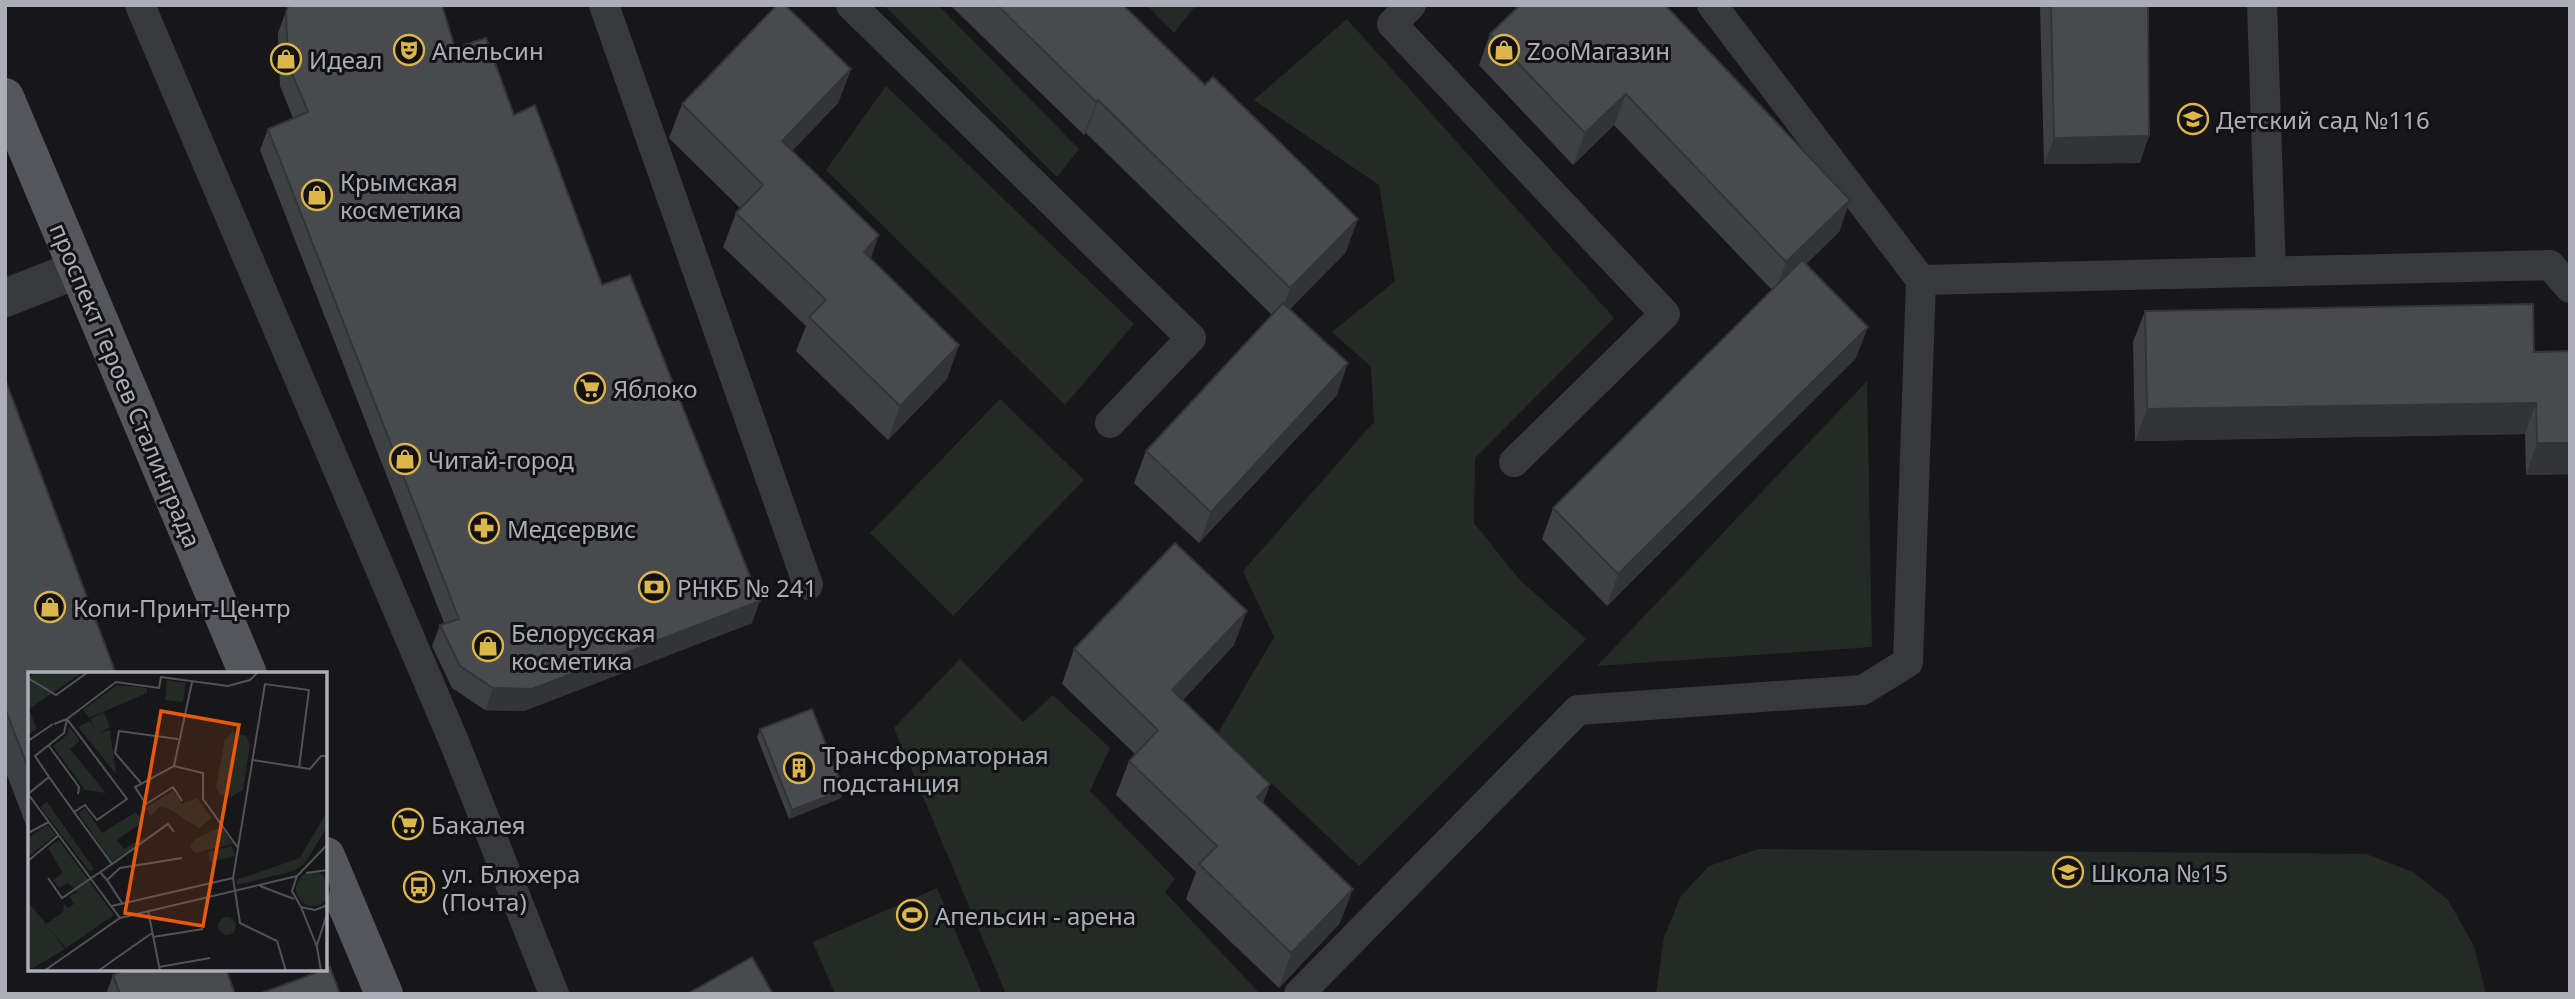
<svg xmlns="http://www.w3.org/2000/svg" width="2575" height="999" font-family="'Noto Sans',sans-serif">
<style>
.green{fill:#242a25}
.lines{fill:none;stroke-linecap:round;stroke-linejoin:round}
.service{stroke:#38393d;stroke-width:30}
.minor{stroke:#38393d;stroke-width:38}
.primary{stroke:#55565c;stroke-width:38}
.wall{fill:#3f4042}
.shaded-wall{fill:#333436}
.building{fill:#494a4d;stroke:#333436;stroke-width:2}
.labels{text-anchor:middle;dominant-baseline:central;stroke-width:6;stroke-linejoin:round;paint-order:stroke}
.poi-label{font-size:24px;fill:#abaeb7;stroke:#121214;text-anchor:start}
.street-label{font-size:24px;fill:#abaeb7;stroke:#121214}
.inset-road{fill:none;stroke:#525358;stroke-width:2}
.view{fill:#e8590c;fill-opacity:0.15;stroke:#e8590c;stroke-width:3.5}
.inset-edge{fill:none;stroke:#abaeb7;stroke-width:3.5}
</style>
<rect width="100%" height="100%" fill="#171719"/>
<g class="green">
<polygon points="884,5 938,5 1079,149 1057,177"/>
<polygon points="1147,5 1196,5 1174,33"/>
<polygon points="1347,19 1614,318 1475,458 1474,523 1519,579 1586,639 1359,866 1218,733 1274,637 1243,571 1374,422 1371,367 1332,332 1395,281 1379,185 1254,100"/>
<polygon points="886,86 1134,324 1065,405 826,170"/>
<polygon points="1867,381 1872,647 1597,666"/>
<polygon points="1000,399 1084,480 953,616 870,533"/>
<polygon points="960,659 1023,722 1053,695 1110,748 1090,791 1175,879 1165,892 1260,994 1006,994 894,728"/>
<polygon points="1758,849 2366,854 2413,872 2448,900 2474,946 2486,994 1656,994 1664,937 1681,896 1709,866"/>
<polygon points="937,888 982,994 835,994 813,942"/>
</g>
<g class="lines">
<g class="service">
<polyline points="140,5 455,744 554,994"/>
<polyline points="604,5 808,585"/>
<polyline points="851,5 1191,338 1110,423"/>
<polyline points="1411,5 1392,24 1665,314 1514,462"/>
<polyline points="2262,5 2271,271"/>
<polyline points="1921,280 2550,265 2570,288"/>
<polyline points="1299,994 1578,710 1863,690 1908,662 1921,280 1712,5"/>
</g>
<polyline class="minor" points="5,298 76,270"/>
<g class="primary">
<polyline points="5,97 248,674"/>
<polyline points="326,856 384,994"/>
</g>
</g>
<g class="wall">
<polygon points="950,5 1123,5 1346,252 1290,309 1337,395 1199,543 1134,483 1146,451 1272,315 1086,133 1084,135"/>
<polygon points="1520,5 1850,200 1839,232 1806,264 1856,358 1607,606 1542,539 1553,508 1772,290 1614,125 1573,165 1479,65 1490,34"/>
<polygon points="2040,5 2148,5 2140,163 2044,164"/>
<polygon points="286,11 455,48 514,115 602,285 752,623 524,711 485,710 452,688 432,646 440,625 444,623 260,150 268,129 293,118 280,86 278,33"/>
<polygon points="851,69 838,103 792,151 871,259 947,379 888,440 796,351 806,326 723,247 736,213 740,208 669,138 682,104"/>
<polygon points="2145,311 2534,352 2570,351 2570,474 2526,475 2525,434 2135,441 2133,342"/>
<polygon points="5,379 30,674 30,835 5,770"/>
<polygon points="1234,645 1183,700 1270,784 1263,803 1340,923 1279,988 1186,899 1196,872 1116,795 1129,761 1135,754 1062,684 1074,649"/>
<polygon points="760,729 841,798 789,819 757,737"/>
<polygon points="113,975 235,994 106,994"/>
</g>
<g class="shaded-wall">
<polygon points="851,69 838,103 769,175 782,141"/>
<polygon points="1626,94 1614,125 1573,165 1585,133"/>
<polygon points="1098,100 1086,133 1084,135 1096,102"/>
<polygon points="2149,136 2140,163 2044,164 2054,138"/>
<polygon points="1850,200 1839,232 1775,293 1786,262"/>
<polygon points="1358,219 1346,252 1278,321 1290,288"/>
<polygon points="879,235 867,270 864,252"/>
<polygon points="1868,327 1856,358 1607,606 1618,574"/>
<polygon points="959,345 947,379 888,440 900,406"/>
<polygon points="1348,363 1337,395 1199,543 1211,512"/>
<polygon points="2536,403 2525,434 2135,441 2147,409"/>
<polygon points="2537,443 2570,443 2570,474 2526,475"/>
<polygon points="760,601 752,623 524,711 485,710 493,688"/>
<polygon points="1247,611 1234,645 1160,724 1172,690"/>
<polygon points="1270,784 1257,818 1257,797"/>
<polygon points="844,790 841,798 789,819 792,810"/>
<polygon points="1353,889 1340,923 1279,988 1291,953"/>
</g>
<g class="building">
<polygon points="289,5 442,5 455,48 486,38 514,115 535,105 602,285 630,275 760,601 532,689 493,688 460,666 440,625 459,619 268,129 308,112 288,64 286,11"/>
<polygon points="777,5 785,5 851,69 782,141 879,235 864,252 959,345 900,406 809,317 826,300 736,213 763,185 682,104"/>
<polygon points="997,5 1123,5 1205,85 1213,77 1358,219 1290,288 1098,100 1096,102"/>
<polygon points="1520,5 1665,5 1850,200 1786,262 1626,94 1585,133 1490,34"/>
<polygon points="2051,5 2148,5 2149,136 2054,138"/>
<polygon points="1802,260 1868,327 1618,574 1553,508"/>
<polygon points="1283,303 1348,363 1211,512 1146,451"/>
<polygon points="2533,304 2534,352 2570,351 2570,443 2537,443 2536,403 2147,409 2145,311"/>
<polygon points="5,379 116,674 30,674 30,773 5,708"/>
<polygon points="1175,543 1247,611 1172,690 1270,784 1257,797 1353,889 1291,953 1199,864 1217,846 1129,761 1158,730 1074,649"/>
<polygon points="812,709 844,790 792,810 760,729"/>
<polygon points="752,957 773,994 687,994"/>
<polygon points="330,967 340,994 259,994 326,969"/>
<polygon points="128,969 226,969 235,994 120,994 113,975"/>
</g>
<defs>
<g id="theatre-ring" transform="scale(1.575)"><circle r="9.5" fill="#121214" stroke="#dcb54b" stroke-width="1.5"/><path d="M-5-5.5Q0-4 5-5.5V0Q5 5 0 6Q-5 5-5 0ZM-3.3-2.5H-1v1.5H-3.3ZM1-2.5H3.3v1.5H1ZM-2.8 1Q0 5.5 2.8 1Z" fill="#dcb54b"/></g>
<g id="shop-ring" transform="scale(1.575)"><circle r="9.5" fill="#121214" stroke="#dcb54b" stroke-width="1.5"/><path d="M-5-2.5h2.3a2.7 3.5 0 0 1 5.4 0H5L5.5 6h-11ZM-1.5-2.5h3a1.5 2.3 0 0 0-3 0Z" fill="#dcb54b"/></g>
<g id="school-ring" transform="scale(1.575)"><circle r="9.5" fill="#121214" stroke="#dcb54b" stroke-width="1.5"/><path d="M0-5L7-2L0 1L-7-2ZM-4 1L0 2.5L4 1V4Q0 6-4 4Z" fill="#dcb54b"/></g>
<g id="supermarket-ring" transform="scale(1.575)"><circle r="9.5" fill="#121214" stroke="#dcb54b" stroke-width="1.5"/><path d="M-6-5.5h2.5l.6 2H6L4.5 2H-2.5L-4.4-4H-6ZM-1.5 3.2a1.3 1.3 0 1 0 .1 0ZM3 3.2a1.3 1.3 0 1 0 .1 0Z" fill="#dcb54b"/></g>
<g id="pharmacy-ring" transform="scale(1.575)"><circle r="9.5" fill="#121214" stroke="#dcb54b" stroke-width="1.5"/><path d="M-2-6h4v4h4v4h-4v4h-4v-4h-4v-4h4Z" fill="#dcb54b"/></g>
<g id="bank-ring" transform="scale(1.575)"><circle r="9.5" fill="#121214" stroke="#dcb54b" stroke-width="1.5"/><path d="M-6-4H6V4H-6ZM0-2.3a2.3 2.3 0 1 0 0 4.6a2.3 2.3 0 1 0 0-4.6Z" fill="#dcb54b"/></g>
<g id="building-ring" transform="scale(1.575)"><circle r="9.5" fill="#121214" stroke="#dcb54b" stroke-width="1.5"/><path d="M-4-6H4V6H1V3H-1V6H-4ZM-2.5-4.3h1.7v1.8h-1.7ZM.8-4.3h1.7v1.8H.8ZM-2.5-1h1.7V.8h-1.7ZM.8-1h1.7V.8H.8Z" fill="#dcb54b"/></g>
<g id="bus-ring" transform="scale(1.575)"><circle r="9.5" fill="#121214" stroke="#dcb54b" stroke-width="1.5"/><path d="M-5-6H5V4H4V6H2V4H-2V6H-4V4H-5ZM-3.5-4V0h7V-4ZM-3.5 1.2v1.5H-2V1.2ZM2 1.2v1.5H3.5V1.2Z" fill="#dcb54b"/></g>
<g id="stadium-ring" transform="scale(1.575)"><circle r="9.5" fill="#121214" stroke="#dcb54b" stroke-width="1.5"/><path d="M0-5a6.5 5 0 1 0 0 10a6.5 5 0 1 0 0-10ZM-3.5-1.8h7v3.6h-7Z" fill="#dcb54b"/></g>
</defs>
<g fill-rule="evenodd">
<use href="#theatre-ring" x="409" y="50"/>
<use href="#shop-ring" x="1504" y="50"/>
<use href="#shop-ring" x="286" y="59"/>
<use href="#school-ring" x="2193" y="119"/>
<use href="#shop-ring" x="317" y="195"/>
<use href="#supermarket-ring" x="590" y="388"/>
<use href="#shop-ring" x="405" y="459"/>
<use href="#pharmacy-ring" x="484" y="528"/>
<use href="#bank-ring" x="654" y="587"/>
<use href="#shop-ring" x="50" y="607"/>
<use href="#shop-ring" x="488" y="646"/>
<use href="#building-ring" x="799" y="768"/>
<use href="#supermarket-ring" x="408" y="824"/>
<use href="#school-ring" x="2068" y="872"/>
<use href="#bus-ring" x="419" y="887"/>
<use href="#stadium-ring" x="912" y="915"/>
</g>
<g class="labels">
<g class="poi-label">
<text x="432" y="50">Апельсин</text>
<text x="1527" y="50">ZooМагазин</text>
<text x="309" y="59">Идеал</text>
<text x="2216" y="119">Детский сад №116</text>
<text x="340" y="181">Крымская<tspan x="340" dy="28">косметика</tspan></text>
<text x="613" y="388">Яблоко</text>
<text x="428" y="459">Читай-город</text>
<text x="507" y="528">Медсервис</text>
<text x="677" y="587">РНКБ № 241</text>
<text x="73" y="607">Копи-Принт-Центр</text>
<text x="511" y="632">Белорусская<tspan x="511" dy="28">косметика</tspan></text>
<text x="822" y="754">Трансформаторная<tspan x="822" dy="28">подстанция</tspan></text>
<text x="431" y="824">Бакалея</text>
<text x="2091" y="872">Школа №15</text>
<text x="442" y="873">ул. Блюхера<tspan x="442" dy="28">(Почта)</tspan></text>
<text x="935" y="915">Апельсин - арена</text>
</g>
<g class="street-label">
<text transform="translate(126 385) rotate(67)">проспект Героев Сталинграда</text>
</g>
</g>
<g transform="translate(28 672)">
<rect width="299" height="299" fill="#171719"/>
<path d="M6,0H55L1,37L9,57L0,63V7ZM139,8L158,11L155,30L137,28ZM89,13L119,16V21L61,46L55,38ZM76,40L82,55L71,61L82,58L88,102L50,55L62,49L70,62L62,47ZM41,54L52,69L42,77L78,121L57,118L25,74L39,63ZM205,60L218,64L222,72L215,118L203,125L191,122L188,115L197,67ZM145,119L154,132L169,126L184,146L171,156L139,136L131,135L123,144L117,136ZM19,130L66,197L62,200L12,135ZM57,136L74,161L108,140L116,149L89,168L96,177L126,160L84,190L50,141ZM299,139V155L277,191L266,199L209,213L208,208L272,186ZM20,153L28,163L0,185V166ZM193,155L205,172L167,181L162,175L166,168ZM31,168L86,243L38,276L21,256L37,277L0,299V230L18,252L35,240L36,231L40,236L46,232L41,224L50,220L40,211L31,216L25,208L35,201L20,176ZM204,174L207,184L182,190L180,180ZM268 217a17 17 0 1 1 34 0a17 17 0 1 1-34 0ZM190 254a9 9 0 1 1 18 0a9 9 0 1 1-18 0Z" fill="#242a25"/>
<path class="inset-road" d="M0,6L28,23L60,0M26,52L39,47L99,127L69,148L57,133L46,140L84,192L140,152L146,160M0,69L25,52M21,74L51,115L50,122M225,88L282,97L293,84H300M146,94L164,10M21,105L46,140M113,111L87,81L91,59L150,67M154,129L145,115L118,132L107,115L146,94L175,101V127L210,176M0,161L21,150M0,189L31,163M72,200L79,208L92,196L154,186M278,201L300,198M269,204L264,219L273,235L287,238L300,233M20,206L34,226L84,192M79,208L94,231M232,214L266,227M84,234L205,206M273,235L289,275L293,299M120,238L132,299M92,246L0,122L21,105L7,84L36,61L39,47L88,10L131,16L133,5L200,14L222,8L230,0M125,265L175,257M289,273L300,239M131,295L182,286M16,299L92,246L269,204L300,172M70,299L124,261M258,299L249,269L212,251L205,206L237,12L281,18L271,96"/>
<path class="view" d="M133,39L211,53L175,254L97,241Z"/>
<rect width="299" height="299" class="inset-edge"/>
</g>
<rect width="2575" height="999" fill="none" stroke="#abaeb7" stroke-width="14"/>
</svg>
